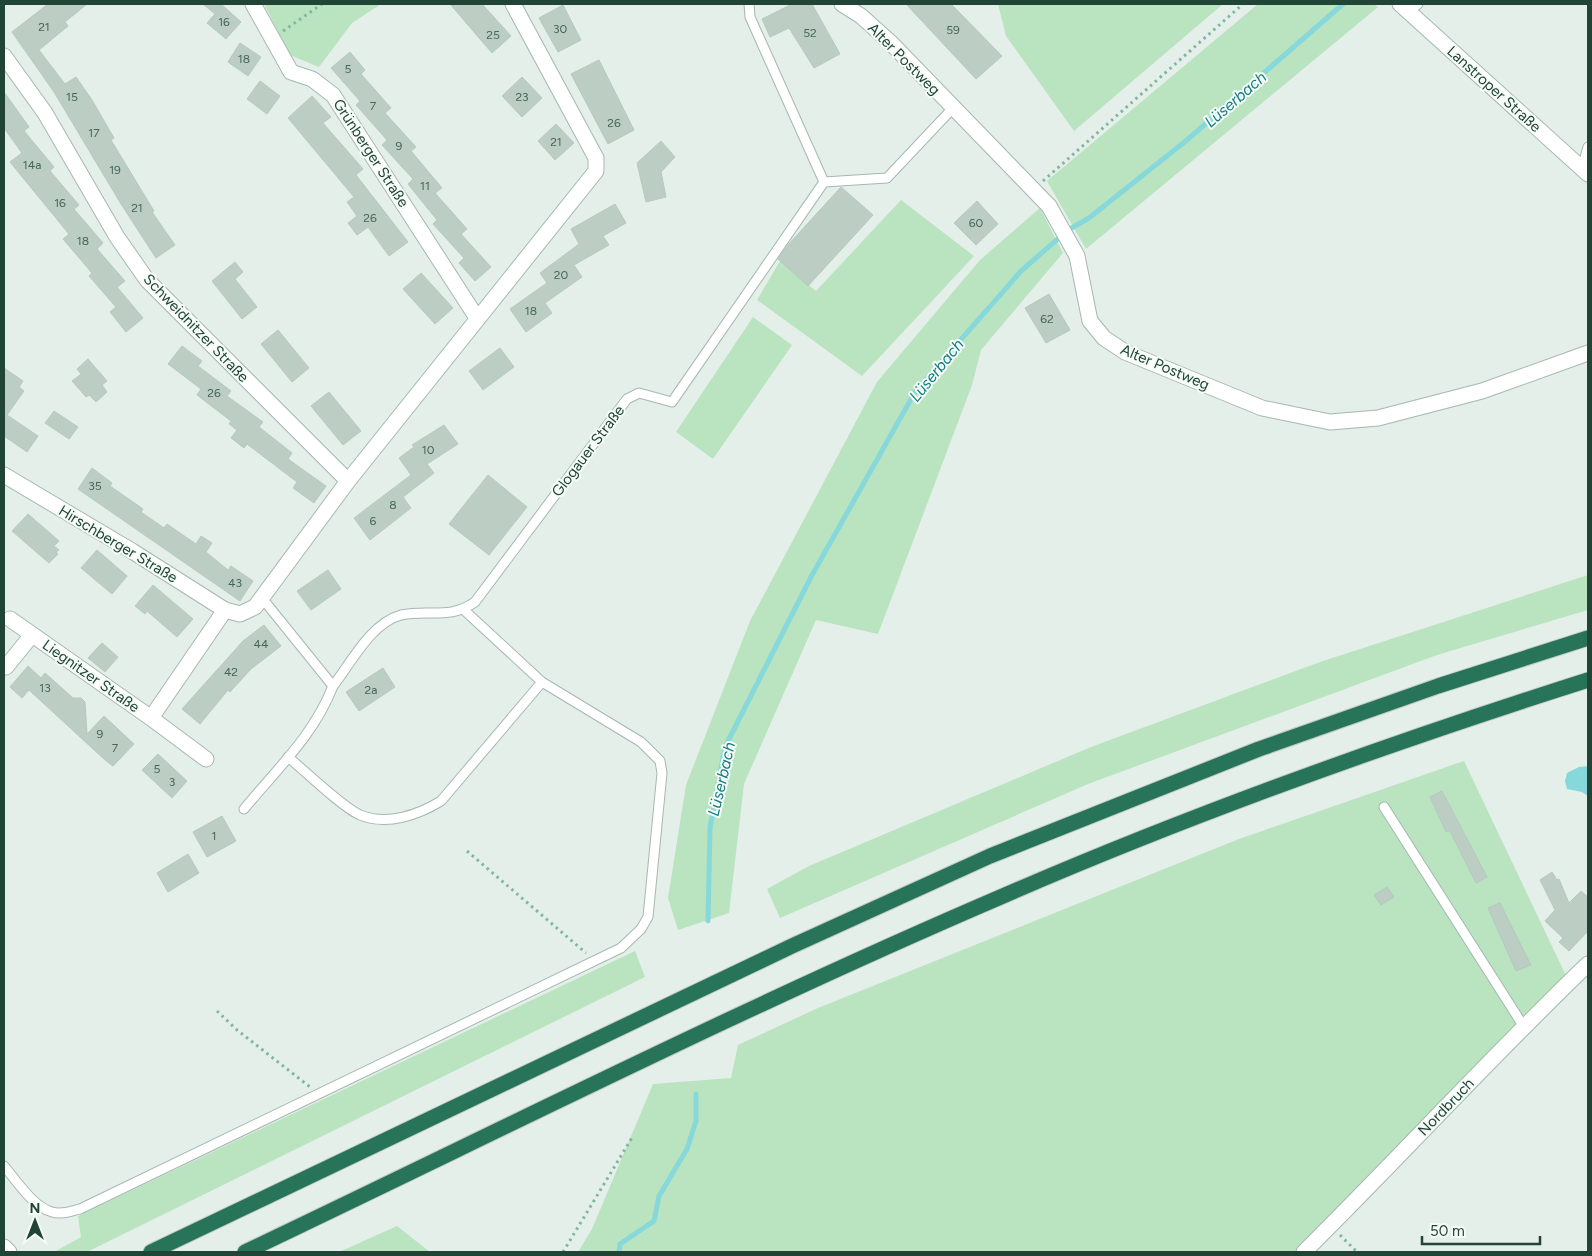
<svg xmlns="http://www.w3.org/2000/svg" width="1592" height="1256" viewBox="0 0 1592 1256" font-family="Figtree,sans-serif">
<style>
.green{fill:#bae3c0}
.water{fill:#86d8da}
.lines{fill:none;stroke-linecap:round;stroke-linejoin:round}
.stream{stroke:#86d8da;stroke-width:5}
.building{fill:#bccdc4;stroke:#b5cabf}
.lane-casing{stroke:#a5b8b0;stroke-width:11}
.street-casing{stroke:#a5b8b0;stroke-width:17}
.secondary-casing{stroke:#a1bcaf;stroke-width:17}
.highway-casing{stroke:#c1cbc7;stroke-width:17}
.path{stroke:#80b79f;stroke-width:3;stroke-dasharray:2.5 4;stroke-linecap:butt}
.lane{stroke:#fff;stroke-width:9}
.street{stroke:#fff;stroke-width:15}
.secondary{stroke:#fff;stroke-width:15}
.highway{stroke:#28745b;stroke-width:15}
.labels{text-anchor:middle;stroke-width:4;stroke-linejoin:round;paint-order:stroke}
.number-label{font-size:12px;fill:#47665a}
.street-label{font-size:15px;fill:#204436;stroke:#f5fbf7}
.water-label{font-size:16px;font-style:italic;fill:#127d82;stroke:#f5fbf7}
</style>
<rect width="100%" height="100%" fill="#e4efe9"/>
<!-- green -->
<path class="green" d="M264,4h117l-29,19 -33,44 -29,-12z
M998,4h225l-149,127 -68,-95z
M1258,4h116l4,3 -292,242 -39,-68z
M901,200l73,56 -112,120 -105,-76 23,-39 36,30z
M1040,208l23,45 -82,97 -9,35 -94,249 -62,-14 -72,164 -15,129 -51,17 -10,-32 18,-113 64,-164 127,-239 103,-122z
M753,317l39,28 -79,114 -37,-27z
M1588,575v35l-151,45 -349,129 -308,134 -13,-29 42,-23 282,-119 229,-85z
M1464,761l105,221 -267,270h-724l14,-23 61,-145 78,-6 7,-33 80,-37 421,-169z
M635,951l10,26 -558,275h-33l27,-15 -3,-21z
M397,1226l33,26h-91z"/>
<!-- water -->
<path class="water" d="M1588,766v30l-6,-4 -15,-3 -2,-8 2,-8 12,-6z"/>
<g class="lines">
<!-- stream -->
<path class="stream" d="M708,921l2,-93 15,-81 86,-170 104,-185 106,-121 47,-41 21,-12 98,-78 156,-136
M619,1252l1,-8 34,-23 5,-25 28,-47 9,-28v-27"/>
</g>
<!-- building -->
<path class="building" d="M48,4h39l-22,18 3,4 -29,24 26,34 11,-7 16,23 22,38 -3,2 43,71 -2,1 23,33 -19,13 -35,-54 -67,-112 -42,-60z
M203,4h18l20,18 -15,17 -19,-16 8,-9z
M450,4h32l29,32 -19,17z
M792,4h20l28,50 -26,14 -25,-40 -19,9 -8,-18z
M906,4h45l51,52 -26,23z
M563,5l18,35 -23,12 -19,-34z
M240,43l21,14 -13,19 -20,-14z
M350,52l15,18 -4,4 30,34 -6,5 31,34 -5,4 31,37 -7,5 32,36 -6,5 30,33 -16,14 -16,-18 5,-5 -31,-34 4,-4 -29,-36 5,-5 -31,-34 5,-5 -31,-35 4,-4 -29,-33z
M599,60l35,70 -26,14 -37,-70z
M522,77l20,21 -20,19 -20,-21z
M260,81l20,15 -13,18 -20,-15z
M4,92l25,35 -5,4 30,36 -4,4 29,34 -5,4 29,34 -6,6 28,32 -8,6 26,31 -17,14 -16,-20 6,-5 -27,-31 3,-3 -29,-34 6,-5 -59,-72 12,-9 -18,-25z
M312,96l19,21 -8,6 40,46 -7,6 52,67 -19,14 -21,-29 -11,8 -9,-12 9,-7 -10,-14 7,-5 -66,-79z
M556,124l18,19 -19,17 -17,-19z
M661,141l14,16 -14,15 5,25 -20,5 -9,-39z
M841,187l32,28 -65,71 -30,-27 10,-14z
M977,201l21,23 -22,21 -22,-22z
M615,204l11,19 -23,13 6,9 -35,20 8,12 -37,26 7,10 -26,19 -16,-23 37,-26 -7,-10 39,-29 -8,-15z
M235,262l8,10 -8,7 22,28 -15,12 -30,-38z
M421,273l32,35 -18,16 -32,-35z
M1049,294l21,36 -24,13 -21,-35z
M278,330l31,38 -17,14 -31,-38z
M182,346l20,15 -4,5 33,25 -4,5 36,26 -4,5 33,26 -4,6 38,27 -12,17 -21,-15 4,-6 -50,-38 -3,4 -13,-10 6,-8 -8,-6 2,-3 -34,-26 4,-6 -33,-25z
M500,348l14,19 -31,23 -14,-19z
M88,359l19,22 -5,4 5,7 -11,10 -7,-7 -3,2 -14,-16 9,-7 -4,-5z
M4,368l19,13 -4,6 5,4 -17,24 31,21 -11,16 -23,-16z
M329,392l32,39 -18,14 -32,-39z
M54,411l24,16 -9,12 -24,-16z
M444,425l14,19 -31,20 7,9 -31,24 8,11 -41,32 -16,-22 57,-43 -12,-17 15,-11 -2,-2z
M92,468l20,15 -2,3 33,23 -2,3 23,16 3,-4 29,20 5,-8 11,7 -6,9 22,18 3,-4 22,15 -13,20 -162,-112z
M488,475l39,32 -38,48 -40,-31z
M28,514l31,27 -5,5 5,4 -3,2 2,2 -9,9 -37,-32z
M97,550l30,26 -15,18 -31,-26z
M328,570l13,19 -30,21 -14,-19z
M153,585l40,34 -16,18 -30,-26 -2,3 -10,-8z
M264,625l17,21 -30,23 -21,23 -2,-2 -28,34 -18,-15 61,-68z
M102,643l16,14 -13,15 -17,-14z
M28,666l13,12 4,-5 28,25h8l4,4 2,32 17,-18 30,28 -21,22 -8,-6 -76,-70 -7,8 -12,-11z
M383,668l12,19 -36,24 -13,-19z
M158,754l29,27 -15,17 -30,-28z
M1442,791l45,86 -11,6 -26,-52 -4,1 -16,-35z
M222,816l14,25 -29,16 -14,-25z
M188,854l11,19 -31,19 -11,-19z
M1552,872l5,8 2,-1 10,24 12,-12 7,6v34l-19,20 -10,-9 4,-4 -18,-17 10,-11 -15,-30z
M1387,887l7,10 -13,8 -7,-10z
M1500,903l31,62 -15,6 -28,-63z"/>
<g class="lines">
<!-- lane casing -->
<g class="lane-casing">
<path id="lane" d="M749,4l1,13 74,165
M1409,12l9,-8
M1582,168l6,-21
M262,598l71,88c18,-23 38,-63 68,-71 28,-6 48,5 74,-13l152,-203 12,-6 33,9 152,-220 63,-4 66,-70
M288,757c17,14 54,50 72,58 27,11 58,0 81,-14l101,-119
M1384,807l140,220
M244,809c33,-40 70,-74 89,-123
M4,1166c13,15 29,41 48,46 10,3 19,-1 28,-3l541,-261 20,-19 7,-12 14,-144 -2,-12 -19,-19 -99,-60 -78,-72"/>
</g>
<!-- street casing -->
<g class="street-casing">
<path id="street" d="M253,4l38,68 21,7 21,16 144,223
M842,4l19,12 29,26 159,164 28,50 13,65 14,17 21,14 137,56 68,14 48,-4 104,-27 106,-38
M1400,4l188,170
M4,56l41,57 72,124 30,43 201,201
M4,475l128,76 93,59 15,4 15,-7 93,-126 248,-310v-13l-83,-154
M10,619l141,99 55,41
M6,667l26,-32
M151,718l74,-108
M1304,1252c96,-95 187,-195 284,-288"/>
</g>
<!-- secondary casing -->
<g class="secondary-casing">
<path id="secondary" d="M4,1247l5,5"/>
</g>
<!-- highway casing -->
<g class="highway-casing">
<path id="highway" d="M151,1252l641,-306 198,-90 269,-107 179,-63 150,-48
M245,1252c252,-120 501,-246 758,-356 191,-83 387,-153 585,-216"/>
</g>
<!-- path -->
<path class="path" d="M283,31l39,-27
M1043,181l200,-177
M467,851l119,102
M217,1011l20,19 73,57
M1340,1235l17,17
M563,1252l70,-116"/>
<!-- lane -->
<use href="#lane" class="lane"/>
<!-- street -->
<use href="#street" class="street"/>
<!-- secondary -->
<use href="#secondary" class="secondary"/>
<!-- highway -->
<use href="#highway" class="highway"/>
</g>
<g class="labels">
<!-- number labels -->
<g class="number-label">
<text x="224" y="26">16</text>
<text x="44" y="31">21</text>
<text x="560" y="33">30</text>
<text x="953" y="34">59</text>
<text x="810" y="37">52</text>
<text x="493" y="39">25</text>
<text x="244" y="63">18</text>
<text x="348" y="73">5</text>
<text x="72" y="101">15</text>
<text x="522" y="101">23</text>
<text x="373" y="110">7</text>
<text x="614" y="127">26</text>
<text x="94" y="137">17</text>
<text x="556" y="146">21</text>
<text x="399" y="150">9</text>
<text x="32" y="169">14a</text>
<text x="115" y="174">19</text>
<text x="425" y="190">11</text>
<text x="60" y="207">16</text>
<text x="137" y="212">21</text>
<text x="370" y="222">26</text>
<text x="976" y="227">60</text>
<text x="83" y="245">18</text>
<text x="561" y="279">20</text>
<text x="531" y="315">18</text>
<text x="1047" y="323">62</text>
<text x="214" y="397">26</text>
<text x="428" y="454">10</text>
<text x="95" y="490">35</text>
<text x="393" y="509">8</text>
<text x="373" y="525">6</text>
<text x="235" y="587">43</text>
<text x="261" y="648">44</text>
<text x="231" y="676">42</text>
<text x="45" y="692">13</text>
<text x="371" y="694">2a</text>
<text x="100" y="738">9</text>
<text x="115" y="752">7</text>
<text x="157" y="773">5</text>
<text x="172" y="786">3</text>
<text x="214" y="840">1</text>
</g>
<!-- street labels -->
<g class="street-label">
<text transform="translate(904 59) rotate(45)" y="5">Alter Postweg</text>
<text transform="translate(1494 89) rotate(42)" y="5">Lanstroper Straße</text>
<text transform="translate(371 153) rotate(57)" y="5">Grünberger Straße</text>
<text transform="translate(196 328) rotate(46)" y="5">Schweidnitzer Straße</text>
<text transform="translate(1165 367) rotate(23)" y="5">Alter Postweg</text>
<text transform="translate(588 451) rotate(-53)" y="5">Glogauer Straße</text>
<text transform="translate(118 544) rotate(31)" y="5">Hirschberger Straße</text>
<text transform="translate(91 676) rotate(35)" y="5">Liegnitzer Straße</text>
<text transform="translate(1446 1107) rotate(-46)" y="5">Nordbruch</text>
</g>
<!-- water labels -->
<g class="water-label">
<text transform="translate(1235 99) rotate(-41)" y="6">Lüserbach</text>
<text transform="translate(936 370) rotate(-51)" y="6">Lüserbach</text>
<text transform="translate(721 779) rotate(-77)" y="6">Lüserbach</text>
</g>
</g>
<!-- border -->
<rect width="1592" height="1256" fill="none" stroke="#204436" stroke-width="10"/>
<!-- north arrow -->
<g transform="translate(35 1221)" stroke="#f5fbf7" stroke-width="4" paint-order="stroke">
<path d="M0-4L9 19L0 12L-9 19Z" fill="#204436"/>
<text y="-8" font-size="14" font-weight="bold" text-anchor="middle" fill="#204436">N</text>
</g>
<!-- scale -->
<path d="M1422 1236v8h118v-8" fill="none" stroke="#204436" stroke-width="2.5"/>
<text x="1430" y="1236" font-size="15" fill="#204436" stroke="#f5fbf7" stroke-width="4" paint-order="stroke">50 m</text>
</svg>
